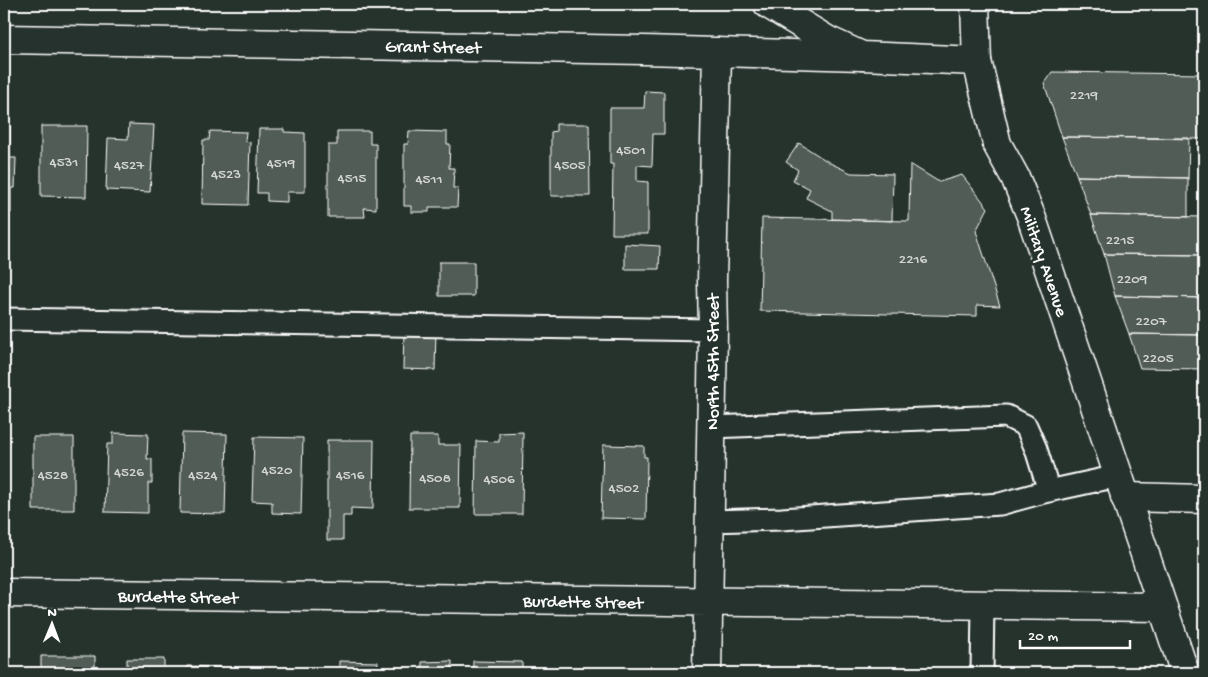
<svg xmlns="http://www.w3.org/2000/svg" width="1208" height="677" viewBox="0 0 1208 677" font-family="'Gochi Hand',sans-serif">
<style>
.building{fill:#515c57;stroke:#fff}
.lines{fill:none;stroke-linecap:round;stroke-linejoin:round}
.service-casing{stroke:#fff;stroke-width:25}
.minor-casing{stroke:#fff;stroke-width:31}
.tertiary-casing{stroke:#fff;stroke-width:31}
.secondary-casing{stroke:#fff;stroke-width:31}
.service{stroke:#26332d;stroke-width:21}
.minor{stroke:#26332d;stroke-width:28}
.tertiary{stroke:#26332d;stroke-width:28}
.secondary{stroke:#26332d;stroke-width:28}
.labels{text-anchor:middle;stroke-width:5;stroke-linejoin:round;paint-order:stroke}
.number-label{font-size:15px;fill:#d4d6d5}
.street-label{font-size:18px;fill:#fff;stroke:#26332d}
</style>
<rect width="100%" height="100%" fill="#26332d"/>
<filter id="ink" filterUnits="userSpaceOnUse"><feTurbulence type="fractalNoise" baseFrequency=".02" numOctaves="2"/><feDisplacementMap in="SourceGraphic" scale="10" xChannelSelector="R" yChannelSelector="G"/><feConvolveMatrix kernelMatrix="1 2 1 2 8 2 1 2 1" color-interpolation-filters="sRGB"/></filter>
<g filter="url(#ink)">
<!-- building -->
<path class="building" d="M1052,72l152,2 -1,65 -141,-2 -18,-54z
M645,91l19,1v42h-11l-1,32 -15,-1v16l11,1v52h-36l1,-70h-3v-56h34z
M129,124l25,1 -4,67 -44,-2 2,-52 20,1z
M556,124h33l1,72h-39v-64l5,-1z
M4,126h6v32h6l-1,30h-4v25h-7z
M41,126h46l-1,71 -45,-1z
M259,129h25v3l21,1v59h-18v10l-20,-1v-8h-10z
M210,131l36,1 -1,9 5,1 -2,63 -46,-1 1,-64h6z
M337,131h33v13h6v65l-12,-1 1,9h-37v-72h9z
M409,131l38,1v12h3l-1,24h5l-1,20h5l-1,19h-28v5h-18v-6h-7v-62h4z
M1062,137l127,1 -1,40 -111,-2z
M799,143l31,20 21,10 42,1 -1,47 -60,-2v-8l-26,-13 4,-9 -17,-9 5,-10 -12,-8z
M910,164l29,18 23,-7 26,33 -12,23 24,75 -23,-1v11l-217,-5 2,-93 147,3z
M1077,176l111,2v39l-97,-2z
M1091,215l113,2v38l-100,-1z
M625,244l35,2 -1,23h-34z
M1104,254l100,1v43l-89,-2z
M439,262h35v34h-35z
M1115,296l89,2v37l-75,-1z
M404,330l32,1 -1,39 -32,-1z
M1129,334l75,1v34l-64,-1z
M523,432l-1,82h-47l1,-73 23,1v-9z
M113,433l35,1 -1,25h5v24h-4v30l-43,-1 2,-68h6z
M182,433l45,1 -2,80 -45,-1z
M410,436h28v9h23l-1,63h-51z
M33,437h41v73h-41z
M254,437l49,1 -2,76 -29,-1v-11l-20,-1z
M327,440h47l-1,69 -22,-1v8h-8v24h-16z
M4,442h2l-2,55z
M603,445l41,1v11h3l-1,62 -45,-1z
M41,656h54v17h-54z
M127,659h37v13l3,1h-40z
M339,661l39,1 -1,11h-38z
M452,661v12h-30v-11z
M473,661l49,1v11h-49z
M187,666l35,1v6h-35z
M556,669h36v4h-36z
M778,671h39v2h-39z
M250,672h44v1h-44z"/>
<g class="lines">
<!-- service casing -->
<g class="service-casing">
<path id="service" d="M4,319l709,11
M711,427l295,-11 20,10 10,23 13,42
M710,521l72,-2 218,-15 44,-12 74,-16
M982,673l1,-68"/>
</g>
<!-- minor casing -->
<g class="minor-casing">
<path id="minor" d="M4,39l640,11 218,6
M1125,497l79,2
M4,593l1158,14
M707,673l6,-343 -1,-49 5,-229"/>
</g>
<!-- tertiary casing -->
<g class="tertiary-casing">
<path id="tertiary" d="M977,61l20,83 18,33 16,39 154,457"/>
</g>
<!-- secondary casing -->
<g class="secondary-casing">
<path id="secondary" d="M768,4l59,36 35,16 115,5 -2,-57"/>
</g>
<!-- service -->
<use href="#service" class="service"/>
<!-- minor -->
<use href="#minor" class="minor"/>
<!-- tertiary -->
<use href="#tertiary" class="tertiary"/>
<!-- secondary -->
<use href="#secondary" class="secondary"/>
</g>
</g>
<g class="labels">
<!-- number labels -->
<g class="number-label">
<text x="1084" y="99">2219</text>
<text x="631" y="154">4501</text>
<text x="64" y="166">4531</text>
<text x="281" y="167">4519</text>
<text x="129" y="169">4527</text>
<text x="570" y="169">4505</text>
<text x="226" y="178">4523</text>
<text x="352" y="182">4515</text>
<text x="429" y="183">4511</text>
<text x="1120" y="244">2215</text>
<text x="913" y="263">2216</text>
<text x="1132" y="283">2209</text>
<text x="1151" y="325">2207</text>
<text x="1158" y="362">2205</text>
<text x="277" y="474">4520</text>
<text x="129" y="476">4526</text>
<text x="53" y="479">4528</text>
<text x="203" y="479">4524</text>
<text x="350" y="479">4516</text>
<text x="435" y="482">4508</text>
<text x="499" y="483">4506</text>
<text x="624" y="492">4502</text>
</g>
<!-- street labels -->
<g class="street-label">
<text transform="translate(433 46) rotate(1)" y="6">Grant Street</text>
<text transform="translate(1045 261) rotate(71)" y="6">Military Avenue</text>
<text transform="translate(712 362) rotate(-90)" y="6">North 45th Street</text>
<text transform="translate(178 596) rotate(1)" y="6">Burdette Street</text>
<text transform="translate(583 601) rotate(1)" y="6">Burdette Street</text>
</g>
</g>
<!-- margin -->
<rect width="1208" height="677" fill="none" stroke="#26332d" stroke-width="20"/>
<rect x="10" y="10" width="1188" height="657" fill="none" stroke="#fff" stroke-width="2" filter="url(#ink)"/>
<!-- north arrow -->
<g transform="translate(52 624) rotate(1)" stroke="#26332d" stroke-width="4" paint-order="stroke">
<path d="M0-4L9 19L0 12L-9 19Z" fill="#ffffff"/>
<text y="-8" font-size="14" font-weight="bold" text-anchor="middle" fill="#ffffff">N</text>
</g>
<!-- scale -->
<path d="M1020 640v8h110v-8" fill="none" stroke="#ffffff" stroke-width="2.5"/>
<text x="1028" y="640" font-size="15" fill="#ffffff" stroke="#26332d" stroke-width="4" paint-order="stroke">20 m</text>
</svg>
